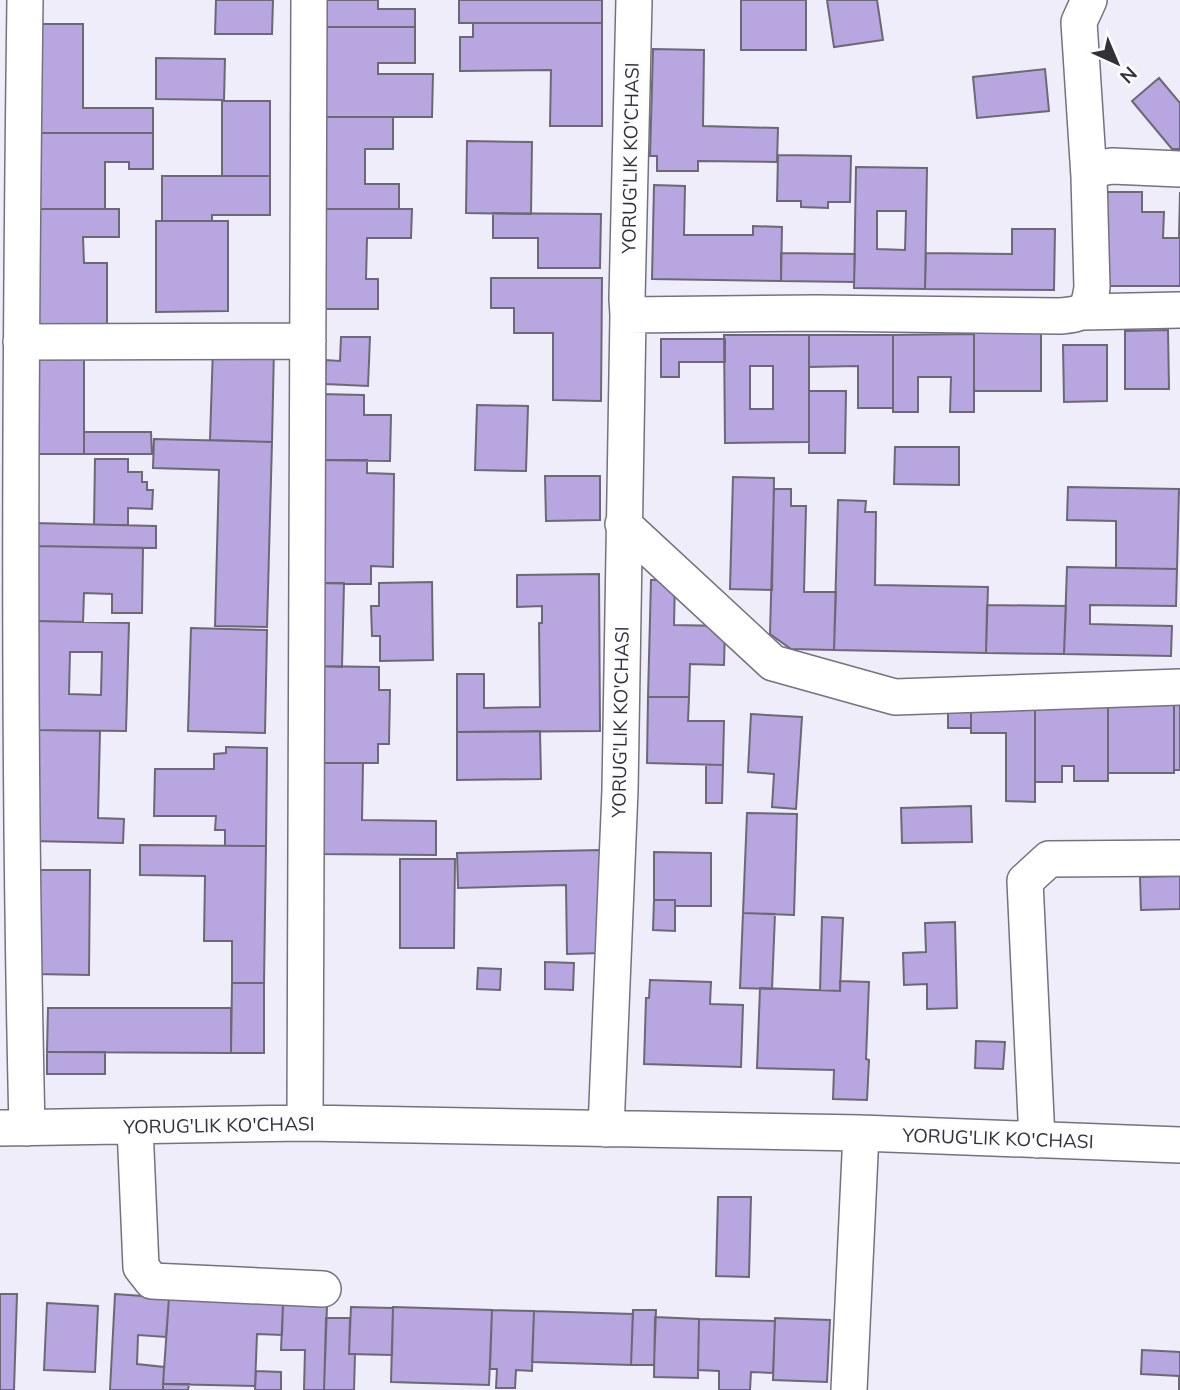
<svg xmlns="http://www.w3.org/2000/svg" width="1180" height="1390" viewBox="0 0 1180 1390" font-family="Mulish,sans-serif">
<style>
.building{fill:#b7a6e0;stroke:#6c6975;stroke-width:2;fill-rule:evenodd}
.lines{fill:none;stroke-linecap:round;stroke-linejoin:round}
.minor-casing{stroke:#75727e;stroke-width:38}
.minor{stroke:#fff;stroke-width:35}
.labels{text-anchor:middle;stroke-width:7;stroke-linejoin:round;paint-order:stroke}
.street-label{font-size:19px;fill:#323136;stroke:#fdfcff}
</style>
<rect width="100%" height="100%" fill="#f0edfb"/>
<!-- building -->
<path class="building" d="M216,0h57l-1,34h-57z
M319,0h59v9h37v18h-96z
M459,0h143v23h-143z
M741,0h65v50h-65z
M827,0h50l6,40 -49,7z
M473,23h129v103h-52l1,-56 -91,1v-34h13z
M35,24h48v84h70v25h-118z
M319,27h96v36h-37v11h55l-1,43h-113z
M653,49l51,1 -1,76 75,2 -1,34 -79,-1v10h-41v-15h-7z
M156,58l69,1 -1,41 -68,-1z
M1045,69l4,42 -72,7 -4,-41z
M1159,78l21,25v46h-8l-40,-48z
M222,101h48v75h-48z
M319,117h74v32h-28v35h34v25h-80z
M35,133h118v36h-24v-7h-24v47h-70z
M467,141l65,1 -1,72 -65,-1z
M778,155l73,1 -1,46h-22v6l-27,-1v-6h-24z
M856,167l71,1 -2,121 -71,-1zM877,211h29l-1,39 -28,-1z
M162,176h108v39h-58v6h-50z
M654,185l31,1 -1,49h69v-9l29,1 -1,54 -129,-2z
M1106,192h36v20h22l-1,26h16l1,-46v94h-76z
M35,209h84v28h-36l1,26h23v62h-73z
M319,209h93l-1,29h-44l-1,41h12v30h-59z
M493,213l108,1 -1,54h-62v-30h-45z
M156,221h72v90l-72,1z
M1012,229h43l-1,61 -129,-1 1,-36 86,1z
M781,253l74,1 -1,28 -73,-1z
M491,278h111l-1,123 -48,-1v-67h-39v-25h-23z
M1168,330l1,59h-44v-58z
M974,332h67v59h-67z
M974,334v78h-24l1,-35h-33v35h-25v-77z
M724,335h85v107l-84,1zM750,366h23v43h-23z
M809,335h84v73h-35v-42l-49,1z
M341,337h29l-2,49 -43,-2 1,-24 14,1z
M661,339h64v23h-46v15h-18z
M35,345h49v109h-49z
M1063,345h44v56l-43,1z
M213,347l61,1 -2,94 -62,-2z
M809,391h37l-1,62h-36z
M319,394l45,1v20h27l-1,46 -72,-1z
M477,405l51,1 -2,65 -51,-1z
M84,432h67l1,22h-68z
M154,439l118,3 -5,185 -52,-1 4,-156 -66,-2z
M895,447h64v38l-65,-1z
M95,459h33v13h14v10h5v8h6l-1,19 -24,-1v17h-34z
M318,460h49v13l27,1 -1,93 -22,-1v18l-55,-1z
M545,476h55v44l-54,1z
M733,477l41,1 -2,112 -42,-1z
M1068,487l111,2 -2,80 -61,-1v-47l-49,-1z
M774,489h17v17h15l-2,86h32l-2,58 -43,-1 -21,-15z
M838,500l28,1 -1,11h11l-1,73 113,2 -2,66 -152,-3z
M34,523l122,3v22l-122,-2z
M34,546l109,2 -1,65h-30v-19l-28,-1 -1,29 -51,-1z
M1067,567l110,2 -1,37 -86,-1v19l82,2 -1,30 -107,-2z
M599,574l1,157 -143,1v-58h27v34l56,-1 -1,-84h3v-17l-25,1v-32z
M651,580h24l-1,45 51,1 -1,39 -34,-1 -1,33h-41z
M432,582l1,78 -53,1v-25h-8l-1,-30h8v-23z
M316,583h28l-2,84 -27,-1z
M987,605l79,1 -2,48 -78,-1z
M36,621l93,2 -3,108 -93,-1zM70,652h32l-1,43 -32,-1z
M191,628l76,2 -2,103 -77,-2z
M315,666l64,1v23h11l-1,54h-11v19h-64z
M648,697h41l-1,24h36l-1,44 -76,-2z
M971,700h64v102l-29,-1v-68h-35z
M1035,700h73v81h-34v-15h-12v16h-27z
M1108,700h66v73h-66z
M1174,700h6v70h-6z
M948,706h23v22h-23z
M751,714l51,3 -6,92 -24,-2 2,-33 -26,-2z
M33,730l67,1 -2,87 26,1 -1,24 -93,-2z
M540,731l1,48 -84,1v-48z
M226,747l41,1 -1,98h-41v-16h-10l1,-14h-62l1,-47h59v-15l12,-1z
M314,763h49l-1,57 74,1v34l-124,-1z
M706,765h17l-1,38h-16z
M971,806l1,36 -70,1 -1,-35z
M747,813l50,1 -3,101 -51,-2z
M140,845l126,1 -2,137h-32v-42h-28l1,-65 -65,-1z
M601,850l1,103 -35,1 -1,-69 -108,3 -1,-35z
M654,852l57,1v53h-36v-6h-21z
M400,859h55l-1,89h-54z
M36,870h54l-1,105 -54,-1z
M1180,876v33l-39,1 -1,-33z
M654,900h21v31l-22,-1z
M743,913l32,1 -3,75 -32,-1z
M822,917l21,1 -3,73h-20z
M955,922l2,86 -30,1v-25l-23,1 -1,-32 23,-1 -1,-29z
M545,962l29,1 -1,27 -28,-1z
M478,968l23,1 -1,21 -23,-1z
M650,980l61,2 -1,22 33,1 -2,62 -97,-3 2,-66h3z
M840,981l29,1 -3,77 3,1 -2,40 -34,-1 1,-29 -77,-2 3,-80 80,3z
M232,983h32v70h-33z
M48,1008h183v45l-184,-1z
M976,1041l29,1 -2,27 -28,-1z
M47,1052h58v22h-58z
M718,1197h33l-2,80 -33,-1z
M0,1294h17l-3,96h-14z
M115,1294l54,4 -3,39 -28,-2 -1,29 27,3 -1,23h-53z
M169,1298l114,6 -1,31 -25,-1 -2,52 -92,-2z
M47,1303l51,3 -3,66 -51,-2z
M283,1304l44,2 -3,84h-20l1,-40h-24z
M351,1307l42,1 -1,47 -43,-1z
M393,1307l99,3 -3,75 -98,-3z
M492,1310l42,1 -2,60 -16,-1 -1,18h-19l1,-19h-7z
M633,1310h23l-2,55h-23z
M534,1311l99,3 -2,51 -99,-3z
M655,1317l44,2 -1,59 -44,-1z
M326,1318h24l-1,36h6l-1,36h-30z
M775,1318l55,2 -3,62 -54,-2z
M699,1319l76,2 -2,52 -22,-1 -1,18h-31v-19l-21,-1z
M1142,1350l38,2v38h-1v-14l-38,-2z
M256,1371l25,1v18h-26z
M163,1384h26l-1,6h-25z"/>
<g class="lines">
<!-- minor casing -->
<g class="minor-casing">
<path id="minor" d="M25,0c-5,376 -7,752 2,1128
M1089,0l-10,22 10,155
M1083,312l97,-2
M628,315l188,-2 244,3c24,-2 29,-5 32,-29l-3,-110 11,-9 12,-2 68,3
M21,342l287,-1
M623,524l150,139 122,34 285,-10
M305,1123l4,-1123
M135,1127l6,140 11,14 171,8
M0,1128l305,-5 556,10 319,12
M606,1129l14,-339 8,-475 -1,-16 7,-299
M1037,1140l-12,-259 24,-22 131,-1
M849,1390l12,-257"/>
</g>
<!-- minor -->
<use href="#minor" class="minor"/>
</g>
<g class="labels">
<!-- street labels -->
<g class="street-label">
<text transform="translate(630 158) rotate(-89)" y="7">YORUG'LIK KO'CHASI</text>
<text transform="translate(620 722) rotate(-89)" y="7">YORUG'LIK KO'CHASI</text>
<text transform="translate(219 1125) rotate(-1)" y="7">YORUG'LIK KO'CHASI</text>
<text transform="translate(998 1138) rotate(2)" y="7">YORUG'LIK KO'CHASI</text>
</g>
</g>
<!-- north arrow -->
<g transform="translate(1117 63) rotate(136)" stroke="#fdfcff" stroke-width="5" paint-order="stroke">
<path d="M0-5L12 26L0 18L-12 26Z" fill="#323136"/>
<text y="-10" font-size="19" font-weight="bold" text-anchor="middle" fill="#323136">N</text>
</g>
</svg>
